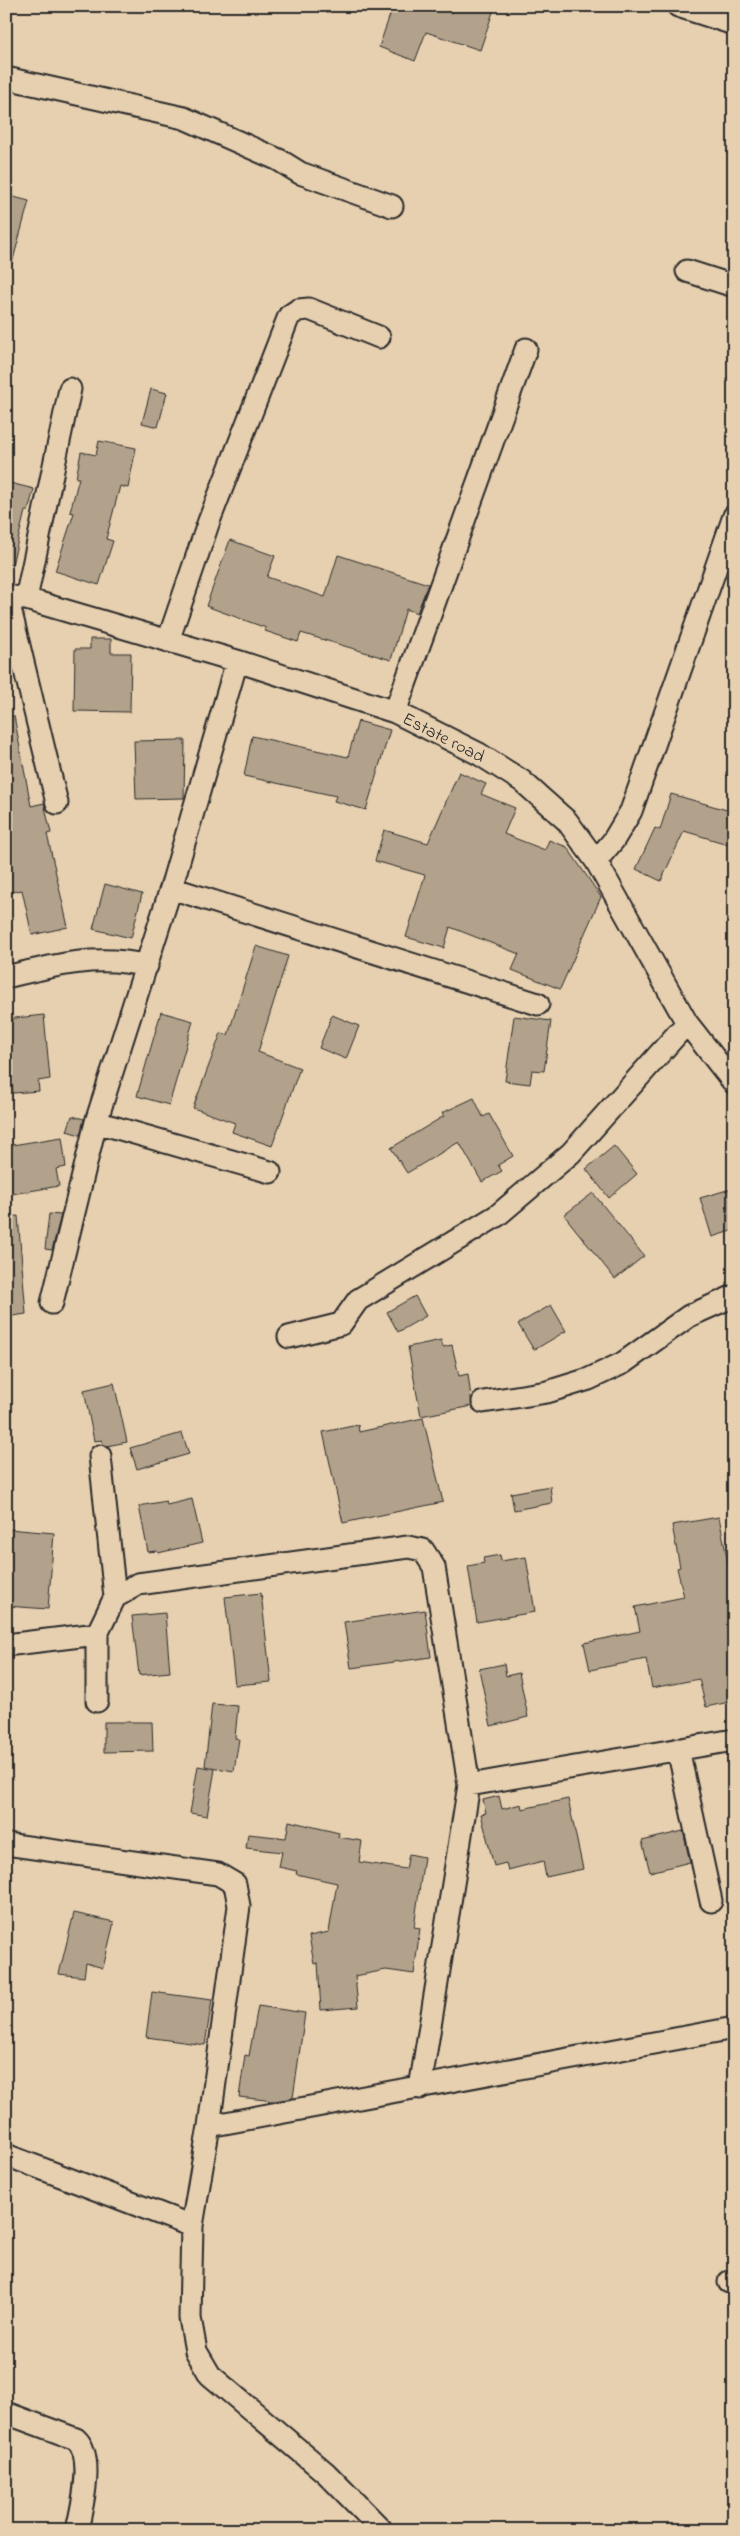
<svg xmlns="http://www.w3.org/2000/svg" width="740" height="2536" viewBox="0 0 740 2536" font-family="'Indie Flower',sans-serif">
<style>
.building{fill:#b2a28b;stroke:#2b2b2b}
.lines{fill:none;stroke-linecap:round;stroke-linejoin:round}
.street-casing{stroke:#2b2b2b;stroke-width:25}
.street{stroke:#e7d0b0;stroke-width:21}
.labels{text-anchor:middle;stroke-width:5;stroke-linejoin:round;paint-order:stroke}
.street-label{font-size:18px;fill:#2b2b2b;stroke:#e7d0b0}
</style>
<rect width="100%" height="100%" fill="#e7d0b0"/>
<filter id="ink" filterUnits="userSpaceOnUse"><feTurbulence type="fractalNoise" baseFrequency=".02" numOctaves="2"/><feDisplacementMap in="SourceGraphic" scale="10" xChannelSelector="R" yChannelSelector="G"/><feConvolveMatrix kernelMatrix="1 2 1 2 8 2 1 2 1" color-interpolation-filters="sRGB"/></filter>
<g filter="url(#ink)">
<!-- building -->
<path class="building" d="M393,6h40l19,7 2,-7h41l-15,44 -54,-18 -11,29 -36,-14z
M6,195l23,6 -18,66 -5,-1z
M151,389l16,4 -9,34 -16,-4z
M99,441l37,7 -8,40 -8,-2 -14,53 7,2 -14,44 -44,-14 19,-58 -4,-1 9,-34h-3l5,-26 15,3z
M6,482l28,7 -6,22h-3l-13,54 -6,-1z
M230,540l45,16 -8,21 58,20 13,-42 90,29 -11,29 -11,-4 -15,51 -90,-27 -3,9 -33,-11 1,-3 -60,-22z
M90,639h21v14h20l-1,59 -56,-1 1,-62h15z
M14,716l17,90 13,-3 7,30 -4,1 21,93 -36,8 -10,-45 -16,3v-176z
M358,721l32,9 -24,80 -32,-9 2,-5 -92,-20 8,-40 96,21z
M185,740l-1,58 -48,1 -2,-58z
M459,772l27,12 -5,10 34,14 -11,26 41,16 4,-10 18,7 34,50 -41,92 -48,-19 7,-16 -69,-27 -6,21 -38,-11 19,-62 -50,-14 9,-31 44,13z
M671,794l63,18v34l-50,-15 -23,50 -25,-12 19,-41 5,2z
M105,884l37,10 -11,44 -38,-9z
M256,946l32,10 -30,96 42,16 -28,78 -40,-14 3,-9 -42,-15 28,-75 7,2z
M161,1012l32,9 -24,84 -32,-9z
M44,1015l6,64 -12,2 1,10 -26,2 -1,-10 -6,1v-65z
M332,1015l27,11 -13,33 -27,-11z
M514,1016l37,5 -7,50 -12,-1 -2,14 -25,-3z
M474,1098l9,19 6,-3 24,42 -15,9 4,6 -20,11 -23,-40 -52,31 -16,-25 53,-32 -2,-3z
M72,1116l12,3 -4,16 -13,-4z
M62,1137l4,30 -10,2 3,17 -53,9v-49z
M614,1146l23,28 -28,24 -23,-29z
M734,1188v42l-22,7 -12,-39z
M593,1193l51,63 -29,23 -51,-64z
M49,1214l12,1 -9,35 -7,-1z
M18,1216l8,98 -20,3v-100z
M415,1296l11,20 -28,16 -11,-20z
M551,1305l15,26 -32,19 -16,-26z
M441,1340l2,7 9,-2 7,31 9,-2 4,32 -51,10 -13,-69z
M114,1383l13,59 -20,4 -4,-2 -1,-4 -8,1 -10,-51z
M423,1418l20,84 -100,21 -20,-91 35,-7 1,7z
M182,1433l7,21 -52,15 -7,-21z
M550,1486l2,17 -38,7 -3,-17z
M192,1499l10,44 -44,10 -1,-2 -9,1 -9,-46 27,-5 1,4z
M719,1517l13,66 -2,1 4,15v102l-28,6 -7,-28 -47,9 -6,-29 -56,11 -6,-27 56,-12 -5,-24 49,-10 -7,-29 3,-1 -8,-42z
M8,1529l46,4 -6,76 -42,-3z
M500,1555l1,6 25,-4 9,55 -58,10 -9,-56 16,-3 -1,-5z
M261,1593l10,89 -36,3 -10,-88z
M425,1610l6,47 -80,11 -7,-46z
M165,1613l5,59 -31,3 -7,-59z
M504,1664l2,12 13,-3 9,44 -37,9 -12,-57z
M212,1704l26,2 -3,32 4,1 -5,32 -29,-5z
M104,1722h48l1,29 -49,1z
M198,1766l17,3 -8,47 -17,-3z
M499,1796l3,13 19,-5 1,5 46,-10 15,70 -37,8 -3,-16 -35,9 -2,-7 -12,3 -13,-52 5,-1 -3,-13z
M289,1821l50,12 -1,4 24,4 -3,21 47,7 3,-15 15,3 -10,70 6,1 -6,46 -28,-4 -31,6 3,31 -37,3 -3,-47 -4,1 -5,-28 20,-4 8,-49 -41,-9 1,-3 -18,-4 3,-15 -36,-4 2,-14 38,4z
M683,1831l7,31 -40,10 -8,-31z
M74,1913l40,9 -11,46 -17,-5 -2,14 -25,-3z
M152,1992l60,8 -7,45 -59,-8z
M258,2006l47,7 -12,85 -19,3 -35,-4 6,-42 4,1z"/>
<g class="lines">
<!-- street casing -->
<g class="street-casing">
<path id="street" d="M678,6l56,18
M6,78l178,40 95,42 21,13 92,33
M687,271l47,15
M6,596l20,3 211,62 158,51 84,42 43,27 45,40 29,40 91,162 47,60
M7,596l50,207
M26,599l44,-210
M168,641l41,-120 80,-205 9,-6 11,-1 70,28
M395,712l131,-363
M596,861l17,-20 18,-30 103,-295
M171,888l367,116
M6,977c49,-12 91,-23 141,-11
M96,1122l174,50
M52,1303l44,-181 75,-234 66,-227
M289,1337l52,-13 17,-24 140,-85 73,-62 116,-130
M483,1402l64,-10 42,-13 34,-16 66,-47 45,-20
M100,1456l15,141
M6,1645l91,-11
M97,1701v-67l18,-37 23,-13 270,-37 15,3 11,17 35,218 -49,303
M678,1749l33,152
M469,1785l265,-45
M6,1844l212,30 17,10 4,22 -30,220 -17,100 -2,92 6,33 14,24 116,98 56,57
M209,2126l525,-98
M6,2155l186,71
M729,2282l5,-1
M6,2413l70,26c19,17 6,68 1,91"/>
</g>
<!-- street -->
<use href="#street" class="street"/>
</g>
</g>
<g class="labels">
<!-- street labels -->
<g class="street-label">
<text transform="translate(444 737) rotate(27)" y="6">Estate road</text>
</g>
</g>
<!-- margin -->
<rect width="740" height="2536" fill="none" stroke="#e7d0b0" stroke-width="25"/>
<rect x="12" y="12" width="715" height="2511" fill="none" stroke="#2b2b2b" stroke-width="2" filter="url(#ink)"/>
</svg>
